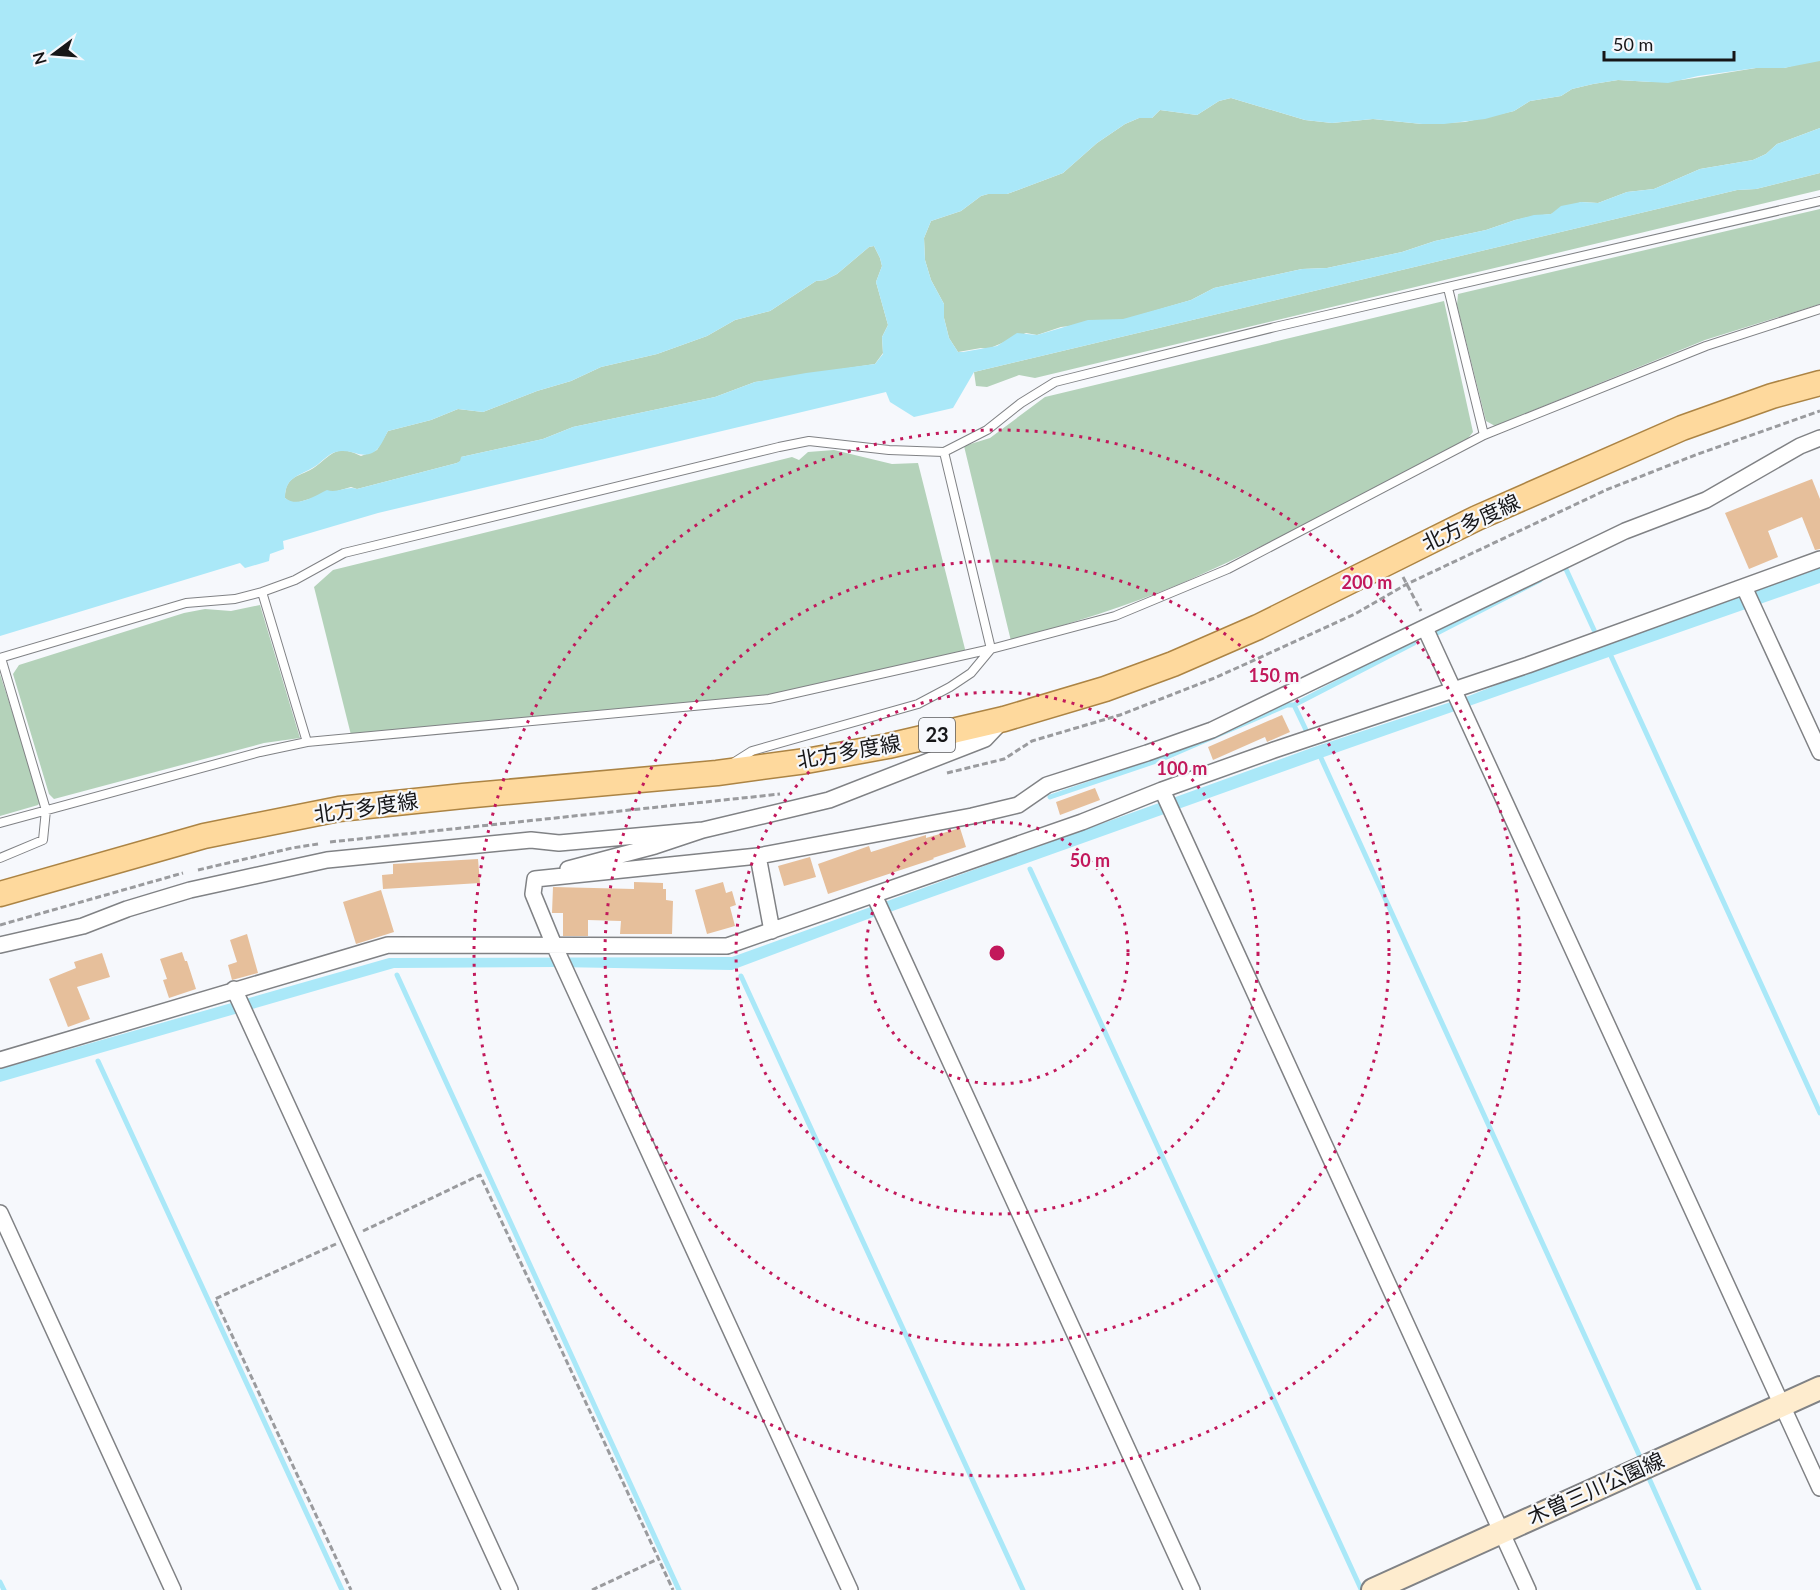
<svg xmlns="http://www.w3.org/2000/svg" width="1820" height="1590" viewBox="0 0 1820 1590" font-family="Lato,'Noto Sans JP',sans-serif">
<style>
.green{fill:#b4d2ba}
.water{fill:#aae8f8;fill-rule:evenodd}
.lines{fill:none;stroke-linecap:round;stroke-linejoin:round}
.stream{stroke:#aae8f8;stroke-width:5}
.building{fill:#e6bf9b}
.service-casing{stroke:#808285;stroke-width:10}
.minor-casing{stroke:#808285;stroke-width:18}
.secondary-casing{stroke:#808285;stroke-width:26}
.primary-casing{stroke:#ac8444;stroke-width:27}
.path{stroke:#9a9b9e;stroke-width:3;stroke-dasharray:6 3;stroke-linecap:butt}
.service{stroke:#fff;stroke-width:8}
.minor{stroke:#fff;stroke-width:15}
.secondary{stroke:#feecce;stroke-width:22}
.primary{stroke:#fed99d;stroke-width:24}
.ring{fill:none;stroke:#c2185b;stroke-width:3;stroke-dasharray:3 6}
.labels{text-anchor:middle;stroke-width:4.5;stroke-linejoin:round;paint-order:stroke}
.shield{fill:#f6f8fc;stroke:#595a5c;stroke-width:1.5}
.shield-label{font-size:20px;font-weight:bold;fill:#161618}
.street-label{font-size:21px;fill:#161618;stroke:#f6f8fc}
.centre{fill:#c2185b;stroke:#f6f8fc;stroke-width:3}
.ring-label{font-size:18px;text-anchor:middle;font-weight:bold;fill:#c2185b;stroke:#f6f8fc;stroke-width:4.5;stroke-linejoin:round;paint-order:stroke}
</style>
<rect width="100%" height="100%" fill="#f6f8fc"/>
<!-- green -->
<path class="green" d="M1811,61h9v67l-43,16 -11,10 -13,6 -53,9 -46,20 -27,3 -29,11 -17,-1 -30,12 -17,2 -19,4 -29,10 -51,11 -33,11 -75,16 -25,1 -88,19 -23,12 -68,20 -62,7 -24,8 -11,-2 -38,16 -7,-1 -23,4 -9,-14 -5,-20v-14l-13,-24 -6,-20 -1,-22 7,-17 30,-10 20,-15 7,-2h19l56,-21 34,-30 28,-19 14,-6h13l8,-8 37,5 22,-14 12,-3 74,22 27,3 41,-4 49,5 43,-2 49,-11 16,-10 31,-5 11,-7 21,-5 25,-4 34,2 30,-2 74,-12h28z
M1820,173v17l-785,188 -16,-3 -32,12 -11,-1 -2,-14 763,-182 19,-1z
M1820,209v95l-115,36 -210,86 -9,-5 -29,-116 1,-11z
M874,246l6,12 2,8 -6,16 12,43 -6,12 1,16 -8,11 -120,18 -40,15 -142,30 -30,12 -82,18v4l-4,2 -100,26 -6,-2 -52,15h-9l-5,-4c0,-24 16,-21 30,-31 18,-14 22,-23 46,-11l16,-6 11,-19 43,-11 27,-11 25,3 54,-21 34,-10 30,-14 56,-13 50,-18 28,-16 35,-9 46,-30 9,-1 12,-6 32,-27z
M1444,301l29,131 -7,9c-94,49 -188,100 -286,143 -55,23 -112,40 -169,57l-47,-195 26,-8 55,-41z
M834,450l58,14 26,-1 48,190 -110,26 -89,16 -416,40 -37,-148 19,-17 459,-113 7,3 9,-8z
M260,605l40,133 -36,5 -210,56 -5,-5 -36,-120 6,-9 165,-52 21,-4 26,2z
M0,674l41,127 -3,4 -38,11z"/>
<!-- water -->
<path class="water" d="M0,0h1820v61l-36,7h-28l-58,8 -30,7 -50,-3 -25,4 -21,5 -11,7 -31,5 -16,10 -29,8 -41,5h-22l-49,-5 -41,4 -27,-3 -74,-22 -12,3 -22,14 -37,-5 -8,8h-13l-14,6 -28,19 -34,30 -56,21h-19l-7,2 -20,15 -30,10 -7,17 1,22 6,20 13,24v14l5,20 9,14h5l34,-6 20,-13 20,2 51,-15 35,-1 68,-19 23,-12 88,-19 25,-1 75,-16 33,-11 51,-11 29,-10 19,-5 17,-1 10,-8 20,-4 17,1 29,-11 27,-3 46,-20 53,-9 13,-6 11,-10 43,-16v45l-64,16 -19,1 -763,182 -21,36 -39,9 -24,-15 -4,-10 -508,121 -95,28 1,8 -14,5 -1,7 -24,7 -5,-5 -240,73zM874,246l6,12 2,8 -6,16 12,43 -6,12 1,17 -8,10 -69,9 -51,9 -40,15 -142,30 -30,12 -82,18 -1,4 -3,2 -100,26c-10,-4 -20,5 -30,1 -13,6 -29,18 -42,8 0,-22 15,-22 29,-31 10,-6 14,-15 27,-16 12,-1 20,7 31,2 8,-3 12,-15 16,-22l43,-11 27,-11 25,3 54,-21 34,-10 30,-14 56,-13 50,-18 28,-16 35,-9 46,-30 9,-1 12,-6 32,-27z
M1820,568v15l-499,175 -434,155 -11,3 -144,54 -176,-3 -162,1 -394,114v-13l389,-111 343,-1 582,-210 152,-50 124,-49z"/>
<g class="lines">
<!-- stream -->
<path class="stream" d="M1561,569l4,-2 29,63
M1437,633l103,-53
M1611,656l209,457
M1294,705l120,-62
M1321,758l320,701
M1050,797l112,-38 125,-54h7l12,25
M1030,869l331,720
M397,975l282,615
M741,976l282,614
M98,1061l244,529
M1648,1476l51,114
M0,1582l4,8"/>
</g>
<!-- building -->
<path class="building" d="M1812,479l8,20v50l-5,1 -13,-33 -34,14 10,26 -29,12 -24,-56z
M1282,715l8,17 -23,10 -2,-5 -52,23 -5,-13z
M1095,788l5,12 -40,15 -4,-13z
M960,828l6,19 -33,11 1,1 -106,35 -10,-30 51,-18 2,6 55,-17v3z
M810,857l6,20 -32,9 -6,-20z
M478,859l2,24 -97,6 -1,-14 11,-1v-10z
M634,882l29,1v6h3v11l7,1 -1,33h-52l1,-13 -33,-1v16h-25v-23h-11l1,-26 81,2z
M723,882l3,11 6,-2 4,14 -6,2 5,19 -28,8 -12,-44z
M381,890l13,42 -38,12 -13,-42z
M247,934l11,39 -26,7 -4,-15 9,-3 -7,-22z
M182,952l3,9h2l9,28 -27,9 -6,-18 4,-1 -7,-20z
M102,953l8,24 -33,10 13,32 -22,8 -19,-48 27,-11 -2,-6z"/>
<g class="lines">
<!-- service casing -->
<g class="service-casing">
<path id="service" d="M1448,288l36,147
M262,592l45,150
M0,658l186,-55 49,-4 27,-7 33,-12 49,-27 435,-106 30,-6 80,9 55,2 43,-22 34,-27 34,-21 220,-55 545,-126
M733,763l19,-12 166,-47 32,-17 21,-14 20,-24 -47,-197
M0,823l260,-71 47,-10 462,-43 222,-50 124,-33 113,-47 256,-134 222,-89 114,-37
M0,858l43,-18 3,-30 -45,-152"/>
</g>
<!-- minor casing -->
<g class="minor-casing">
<path id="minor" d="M1744,587l76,165
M1425,628l395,860
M1162,790l366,800
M758,856l14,75
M568,869l87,-23 48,-16 126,-30 156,-61 17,-18
M874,895l318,695
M0,945l83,-19 44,-17 63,-19 137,-30 204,-20 28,3 144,-13
M234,989l276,601
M0,1060l388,-115 339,1 355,-124 80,-32 112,-40 254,-85 292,-106
M0,1213l173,377
M850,1590l-296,-645 -21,-51 2,-15 223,-23 214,-40 46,-11 29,-20 100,-32 65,-23 413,-199 81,-31 94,-54 20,-8"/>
</g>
<!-- secondary casing -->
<g class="secondary-casing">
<path id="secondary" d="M1373,1590l447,-202"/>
</g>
<!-- primary casing -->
<g class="primary-casing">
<path id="primary" d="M0,894l204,-58 135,-27 124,-13 254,-23 89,-12 82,-15 116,-27 101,-30 68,-25 85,-37 219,-109 205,-90 90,-32 48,-13"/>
</g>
<!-- path -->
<path class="path" d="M1403,577l18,34
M947,773l57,-14 28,-18 88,-26 97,-38 138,-63 52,-30 199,-94 92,-36 122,-43
M330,842l450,-48
M198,870l94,-22 26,-4
M0,925l183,-52
M363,1231l117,-56 193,415
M336,1244l-121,55 136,291
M592,1590l66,-31"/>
<!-- service -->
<use href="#service" class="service"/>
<!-- minor -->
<use href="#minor" class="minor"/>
<!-- secondary -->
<use href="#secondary" class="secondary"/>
<!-- primary -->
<use href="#primary" class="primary"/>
</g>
<!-- distance rings -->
<g class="ring">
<circle cx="997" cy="953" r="131"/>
<circle cx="997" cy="953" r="261"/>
<circle cx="997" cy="953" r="392"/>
<circle cx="997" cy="953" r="523"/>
</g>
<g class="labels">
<!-- shield labels -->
<rect class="shield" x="919" y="718" width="36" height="34" rx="4.5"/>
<g class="shield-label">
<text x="937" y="742">23</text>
</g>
<!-- street labels -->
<g class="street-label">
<text transform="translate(1471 523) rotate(-25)" y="7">北方多度線</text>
<text transform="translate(849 752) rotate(-10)" y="7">北方多度線</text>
<text transform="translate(366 808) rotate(-8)" y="7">北方多度線</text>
<text transform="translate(1596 1489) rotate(-24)" y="7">木曽三川公園線</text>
</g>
</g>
<circle cx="997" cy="953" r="9" class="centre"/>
<g class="ring-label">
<text x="1367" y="589">200 m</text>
<text x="1274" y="682">150 m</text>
<text x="1182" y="775">100 m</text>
<text x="1090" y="867">50 m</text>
</g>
<!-- north arrow -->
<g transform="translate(54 54) rotate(254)" stroke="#f6f8fc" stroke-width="4.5" paint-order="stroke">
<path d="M0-4.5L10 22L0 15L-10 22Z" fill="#161618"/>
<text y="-9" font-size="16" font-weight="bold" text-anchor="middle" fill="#161618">N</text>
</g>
<!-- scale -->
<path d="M1604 51v9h130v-9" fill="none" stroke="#161618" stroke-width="3"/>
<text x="1613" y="51" font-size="18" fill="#161618" stroke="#f6f8fc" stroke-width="4.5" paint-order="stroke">50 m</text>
</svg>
